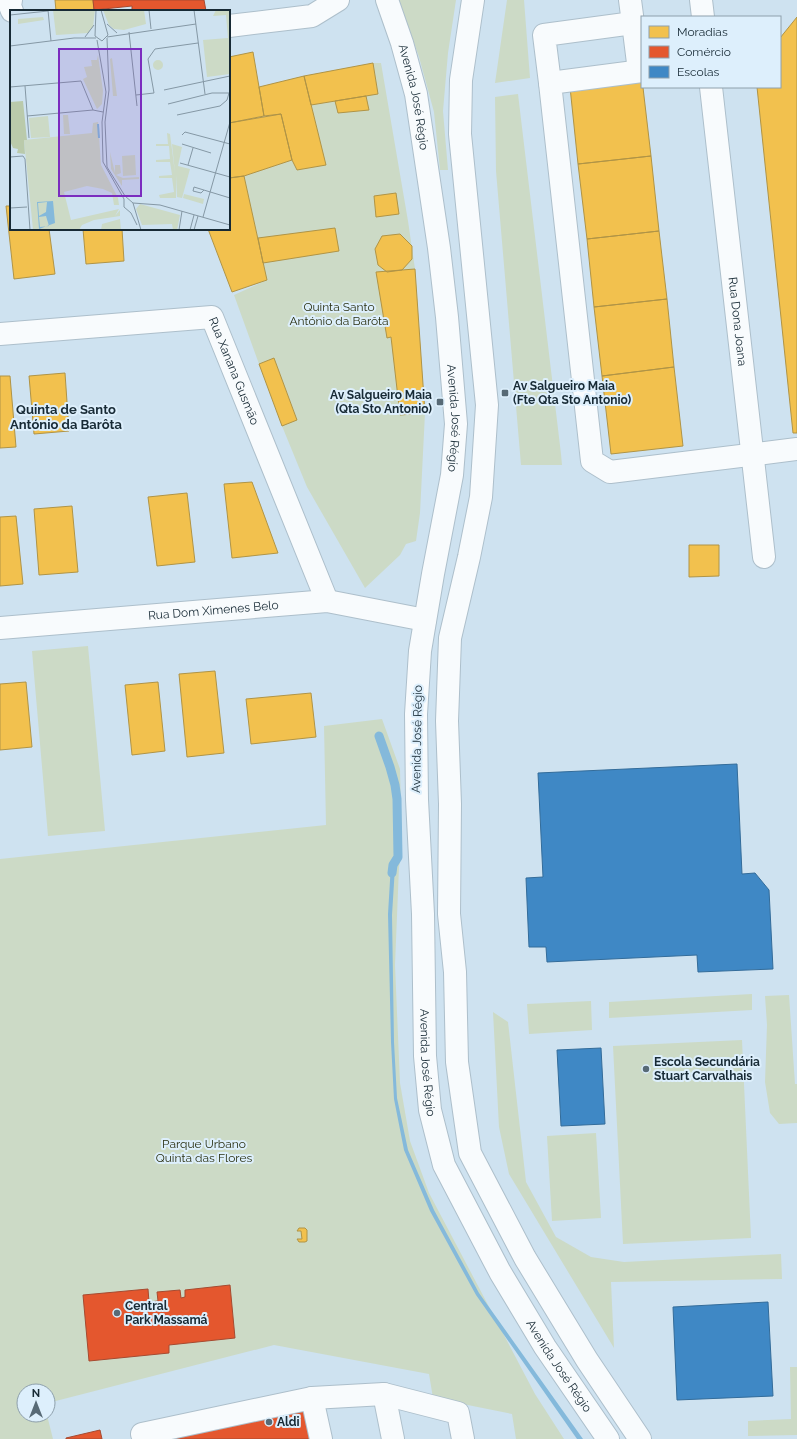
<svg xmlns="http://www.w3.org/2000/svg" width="797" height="1439" viewBox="0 0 797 1439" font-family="Raleway,sans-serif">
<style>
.green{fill:#ccdac6}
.water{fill:#84b9db}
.homes{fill:#f2c14e;stroke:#b09446}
.shops{fill:#e4572e;stroke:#a64a30}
.schools{fill:#3f88c5;stroke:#336c9a}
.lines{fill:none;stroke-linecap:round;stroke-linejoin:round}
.stream{stroke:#84b9db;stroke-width:9}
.minor-casing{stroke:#adbfcb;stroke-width:24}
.minor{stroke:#f8fbfd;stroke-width:22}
.poi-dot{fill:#576a76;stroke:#ddeffc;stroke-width:1.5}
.labels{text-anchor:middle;stroke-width:4;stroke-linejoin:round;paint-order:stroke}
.street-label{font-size:12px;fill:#172a35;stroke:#ddeffc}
.park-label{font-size:12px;fill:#2a3011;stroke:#ddeffc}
.poi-label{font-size:12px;font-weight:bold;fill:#172a35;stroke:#ddeffc;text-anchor:start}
.neighbourhood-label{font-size:13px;font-weight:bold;fill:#172a35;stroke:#ddeffc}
.inset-river{fill:none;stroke:#84b9db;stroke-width:2}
.inset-road{fill:none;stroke:#8598a5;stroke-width:1}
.view{fill:#7b2cbf;fill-opacity:0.15;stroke:#7b2cbf;stroke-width:2}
.inset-edge{fill:none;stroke:#172a35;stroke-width:2}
</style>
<rect width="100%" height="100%" fill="#cee2f0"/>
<!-- green -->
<path class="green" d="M399,0h57l-8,53 -5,58 5,59h-8l-6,-58 -15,-55z
M507,0h17l6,78 -35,5z
M373,63h8l27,158 7,48 10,144 -5,100 -4,28 -10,3 -6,11 -35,33 -58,-101 -25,-61 15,-7 -23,-61 -15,6 -25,-69 33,-15 -23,-104 48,-16 5,10 29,-5 -15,-60 24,-4 33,9 -2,-14 12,-2z
M518,94l43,360 1,11h-41l-25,-294 -1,-74z
M88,646l17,185 -57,5 -16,-185z
M382,719l18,50 2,82 -3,16 -4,98 5,118 10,58 19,52 106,201 29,45h-48l-4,-25 -79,-16 -4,-24 -155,-29 -226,58v-12h-24v24h23l6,24h-53v-580l326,-34 -2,-99z
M752,994v16l-143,8v-16z
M789,995l6,89h2v39l-18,1 -9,-11 -5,-31 2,-57 -2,-29z
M591,1001l1,29 -63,4 -2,-30z
M493,1012l15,10 18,160 30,55 35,20 33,5 157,-8 1,25 -171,3 3,66 -105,-174 -10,-47z
M742,1040l9,198 -128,6 -10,-198z
M596,1133l5,85 -49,3 -5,-85z
M790,1367h7v68l-49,1v-15l43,-2z"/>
<!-- water -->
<path class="water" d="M393,861h4l-2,6 -3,48 2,127 3,56 11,52 26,60 45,83 104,146h-6l-101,-144 -46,-84 -26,-61 -10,-51 -3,-57 -3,-128 3,-50z"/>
<!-- homes -->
<path class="homes" d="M55,0h38l1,10 -38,1z
M797,17v416h-4l-36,-346h23v-49z
M253,52l11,64 -35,7v-66z
M373,63l5,31 -67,11 -7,-29z
M304,76l22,89 -29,5 -5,-10 -11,-46 -17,2 -5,-29z
M642,79l9,77 -73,8 -8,-77z
M366,96l3,14 -31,3 -3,-12z
M281,114l11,46 -48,16 -15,2v-55z
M651,156l8,75 -72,8 -9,-75z
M244,176l23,104 -35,12 -24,-63h21v-52v1z
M396,193l3,21 -23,3 -2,-21z
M6,206h5v23h38l6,45 -41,5z
M335,228l4,23 -76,12 -5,-25z
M83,229h39l2,32 -38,3z
M659,231l8,68 -73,8 -7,-68z
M400,234l12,12v13l-10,11 -15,2 -9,-7 -3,-16 7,-13z
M415,269l10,144 -25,2 -9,-78 -4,1 -11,-66z
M667,299l7,68 -72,9 -8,-69z
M274,358l23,62 -15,6 -23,-62z
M674,367l9,79 -72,8 -9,-78z
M65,373l4,58 -35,3 -5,-58z
M0,376h10l6,71 -16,1z
M252,482l26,71 -46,5 -8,-74z
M187,493l8,69 -38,4 -9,-69z
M72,506l6,66 -39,3 -5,-66z
M16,516l7,68 -23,2v-69z
M689,545h30v31l-30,1z
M215,671l9,82 -37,4 -8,-83z
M26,682l6,65 -32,3v-66z
M158,682l7,69 -33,4 -7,-70z
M311,693l5,44 -65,7 -5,-45z
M299,1228h6l2,2v11l-2,1h-6l-2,-3h5l-1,-8h-4z"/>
<!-- shops -->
<path class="shops" d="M93,0h111l2,11h-74v-5l-38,4z
M230,1285l5,53 -66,7v8l-80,8 -6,-66 65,-6 1,13 9,-1 -1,-9 23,-2 1,8 4,-1v-7z
M304,1405l8,34h-154z
M100,1430l2,9h-36v-1z"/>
<!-- schools -->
<path class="schools" d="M737,764l5,110 13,-1 14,17 4,79 -75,3 -1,-17 -150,7 -1,-15h-17l-3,-69 17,-1 -5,-104z
M601,1048l4,76 -44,2 -4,-76z
M768,1302l5,94 -96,4 -4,-93z"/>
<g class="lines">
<!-- stream -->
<path class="stream" d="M379,736l11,31 5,18 2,14 1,58 -5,8 -1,8"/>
<!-- minor casing -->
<g class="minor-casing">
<g id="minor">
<path d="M11,0l-1,6 2,5"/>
<path id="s1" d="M387,0l15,43 14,51 23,154 8,69 9,107 -4,51 -19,99 -13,77 -4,63 1,86 6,114 2,142 5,54 14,55 56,107 45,75 63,92"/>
<path d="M473,0l-12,80 -1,54 27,271 -6,92 -12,60 -19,81 -3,83 3,83 -1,110 6,58 2,90 13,91 55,105 62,102 53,79"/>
<path d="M701,0l2,17"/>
<path d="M633,23l6,48"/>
<path d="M229,26l83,-10 26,-16"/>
<path d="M642,71l-92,12 42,378 18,11 187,-23"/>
<path d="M550,83l-6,-48 89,-12 -3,-23"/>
<path id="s2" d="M711,87l53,470"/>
<path id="s3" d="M0,334l212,-17 115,284"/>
<path id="s4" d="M0,628l327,-27 98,19"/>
<path d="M384,1394l9,45"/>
<path d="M312,1398l72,-4 74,19 5,26"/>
<path d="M142,1434l170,-36 9,41"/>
</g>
</g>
<!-- minor -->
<use href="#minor" class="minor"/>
</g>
<!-- markers -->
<g class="poi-dot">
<rect x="501" y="389" width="8" height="8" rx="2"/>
<rect x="436" y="398" width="8" height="8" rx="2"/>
<circle cx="646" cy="1069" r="4"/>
<circle cx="117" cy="1313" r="4"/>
<circle cx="269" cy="1422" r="4"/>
</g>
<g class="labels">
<!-- street labels -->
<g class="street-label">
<text dy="4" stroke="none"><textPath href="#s1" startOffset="101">Avenida José Régio</textPath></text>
<text dy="4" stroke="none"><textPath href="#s2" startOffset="236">Rua Dona Joana</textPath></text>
<text dy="4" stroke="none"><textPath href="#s3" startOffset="271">Rua Xanana Gusmão</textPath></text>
<text dy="4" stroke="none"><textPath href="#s1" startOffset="425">Avenida José Régio</textPath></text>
<text dy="4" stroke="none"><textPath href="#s4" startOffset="214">Rua Dom Ximenes Belo</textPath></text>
<text transform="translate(417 739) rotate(-89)" y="4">Avenida José Régio</text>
<text dy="4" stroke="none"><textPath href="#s1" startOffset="1073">Avenida José Régio</textPath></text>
<text dy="4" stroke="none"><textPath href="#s1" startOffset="1409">Avenida José Régio</textPath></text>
</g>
<!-- park labels -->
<g class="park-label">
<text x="339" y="311">Quinta Santo<tspan x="339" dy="14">António da Barôta</tspan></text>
<text x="204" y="1148">Parque Urbano<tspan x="204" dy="14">Quinta das Flores</tspan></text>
</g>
<!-- poi labels -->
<g class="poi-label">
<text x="513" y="390">Av Salgueiro Maia<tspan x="513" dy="14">(Fte Qta Sto Antonio)</tspan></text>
<text x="432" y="399" text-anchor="end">Av Salgueiro Maia<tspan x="432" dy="14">(Qta Sto Antonio)</tspan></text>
<text x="654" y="1066">Escola Secundária<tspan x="654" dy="14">Stuart Carvalhais</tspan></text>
<text x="125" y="1310">Central<tspan x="125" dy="14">Park Massamá</tspan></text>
<text x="277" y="1426">Aldi</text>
</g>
<!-- neighbourhood labels -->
<g class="neighbourhood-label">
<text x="66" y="414">Quinta de Santo<tspan x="66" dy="15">António da Barôta</tspan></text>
</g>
</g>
<!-- overview -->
<g transform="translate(10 10)">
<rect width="220" height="220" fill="#cee2f0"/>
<path d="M43,0h42l-2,17 -5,6 -32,2zM93,0h41l2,14 -22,6 -10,-1 -5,-4zM206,0h14v64l-23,3 -4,-37 25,-2 -2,-23 -13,1zM33,7l1,3 -26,4v-5zM88,45l5,36 -1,13 -5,5 -14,-30 4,-2 -3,-10 8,-1 -1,-6h6zM102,48l5,38h-4l-3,-37zM143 55a5 5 0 1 1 10 0a5 5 0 1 1-10 0ZM53,105h5l2,19h-6zM38,106l2,21 -19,1 -2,-20zM88,112l3,43 17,33 1,7h-5l-2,-12 -9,-4 -16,-3 -23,6 7,28 48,-11 -4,7 5,-6v6l-26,4 -12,5 -3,5h-46l-9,-90 68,-7 1,-10zM157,123l3,1 5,39 -3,-29 10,3 -4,19 12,3 -8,29 -5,-1 -1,-22v23h-16l-1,-3 15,-3 -2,-14h-13v-2l13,-1 -2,-13h-14v-2l14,-1 -1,-13h-13v-2h12zM100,142l5,21v-8h5l1,8 -5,2 7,3 16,-1v2l-17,1v6l-11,-17zM125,145l1,20 -13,1 -1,-20zM174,184l20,5 -1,5 -20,-6zM130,194l40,11 -3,15h-4l-1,-6 -30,1 -6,-16zM110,209l1,11h-20l1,-6z" fill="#ccdac6"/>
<path d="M13,91l4,39h-3l1,14 -8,-1 1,-4 -5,-1 -3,-7v-39z" fill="#bacaab"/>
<path d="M43,191l2,22 -16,6 -2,-27zM37,192l-1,10 -7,4 -1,-13zM36,206l3,10 -9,1 -1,-10z" fill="#84b9db" fill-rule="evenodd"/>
<path class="inset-river" d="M88,114l1,14"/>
<path class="inset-road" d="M38,0l3,31M86,0l-1,26 7,5 6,-6 -7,-25M139,0l2,19M184,0l11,84M0,5l38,-4M97,14l10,9M119,22l8,74M75,27l9,-12M97,27l89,-13M97,28l2,52 -4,32 2,45 18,29 8,7 8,27M87,30l9,52 -4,30 1,40 21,37v8l7,6 6,12M0,36l64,-8h22M15,76l4,52M0,77l71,-6 12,29M154,80l66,-14M126,85l18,-2 -6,-34 7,-10 43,-6M158,94l44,-11h18M167,105l43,-9 7,-6 2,-7M17,106l66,-6 10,2M172,125l3,-3 45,12M172,134l29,9M0,147l13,-1 2,3 5,71M170,153l50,14M178,155l5,-17M194,180l-3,3 -8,-2 1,-4 36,11M123,193l27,2 70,20M0,198l17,-1M193,207l27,-95M169,220l3,-19M180,220l4,-15M184,220l4,-14"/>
<path class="view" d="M49,39h82v147h-82z"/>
<rect width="220" height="220" class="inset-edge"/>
</g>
<!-- legend -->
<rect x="641" y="16" width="140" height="72" fill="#ddeffc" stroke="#8ea0ac"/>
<rect x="649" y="26" width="20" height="12" fill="#f2c14e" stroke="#8ea0ac"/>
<text x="677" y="36" font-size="12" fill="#172a35">Moradias</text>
<rect x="649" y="46" width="20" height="12" fill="#e4572e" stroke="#8ea0ac"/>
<text x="677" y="56" font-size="12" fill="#172a35">Comércio</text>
<rect x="649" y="66" width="20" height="12" fill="#3f88c5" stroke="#8ea0ac"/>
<text x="677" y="76" font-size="12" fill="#172a35">Escolas</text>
<!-- north arrow -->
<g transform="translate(36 1403)"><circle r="19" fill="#ddeffc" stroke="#8ea0ac"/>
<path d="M0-3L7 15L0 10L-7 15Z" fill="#576a76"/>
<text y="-6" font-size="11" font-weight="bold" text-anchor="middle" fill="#172a35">N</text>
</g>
</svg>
